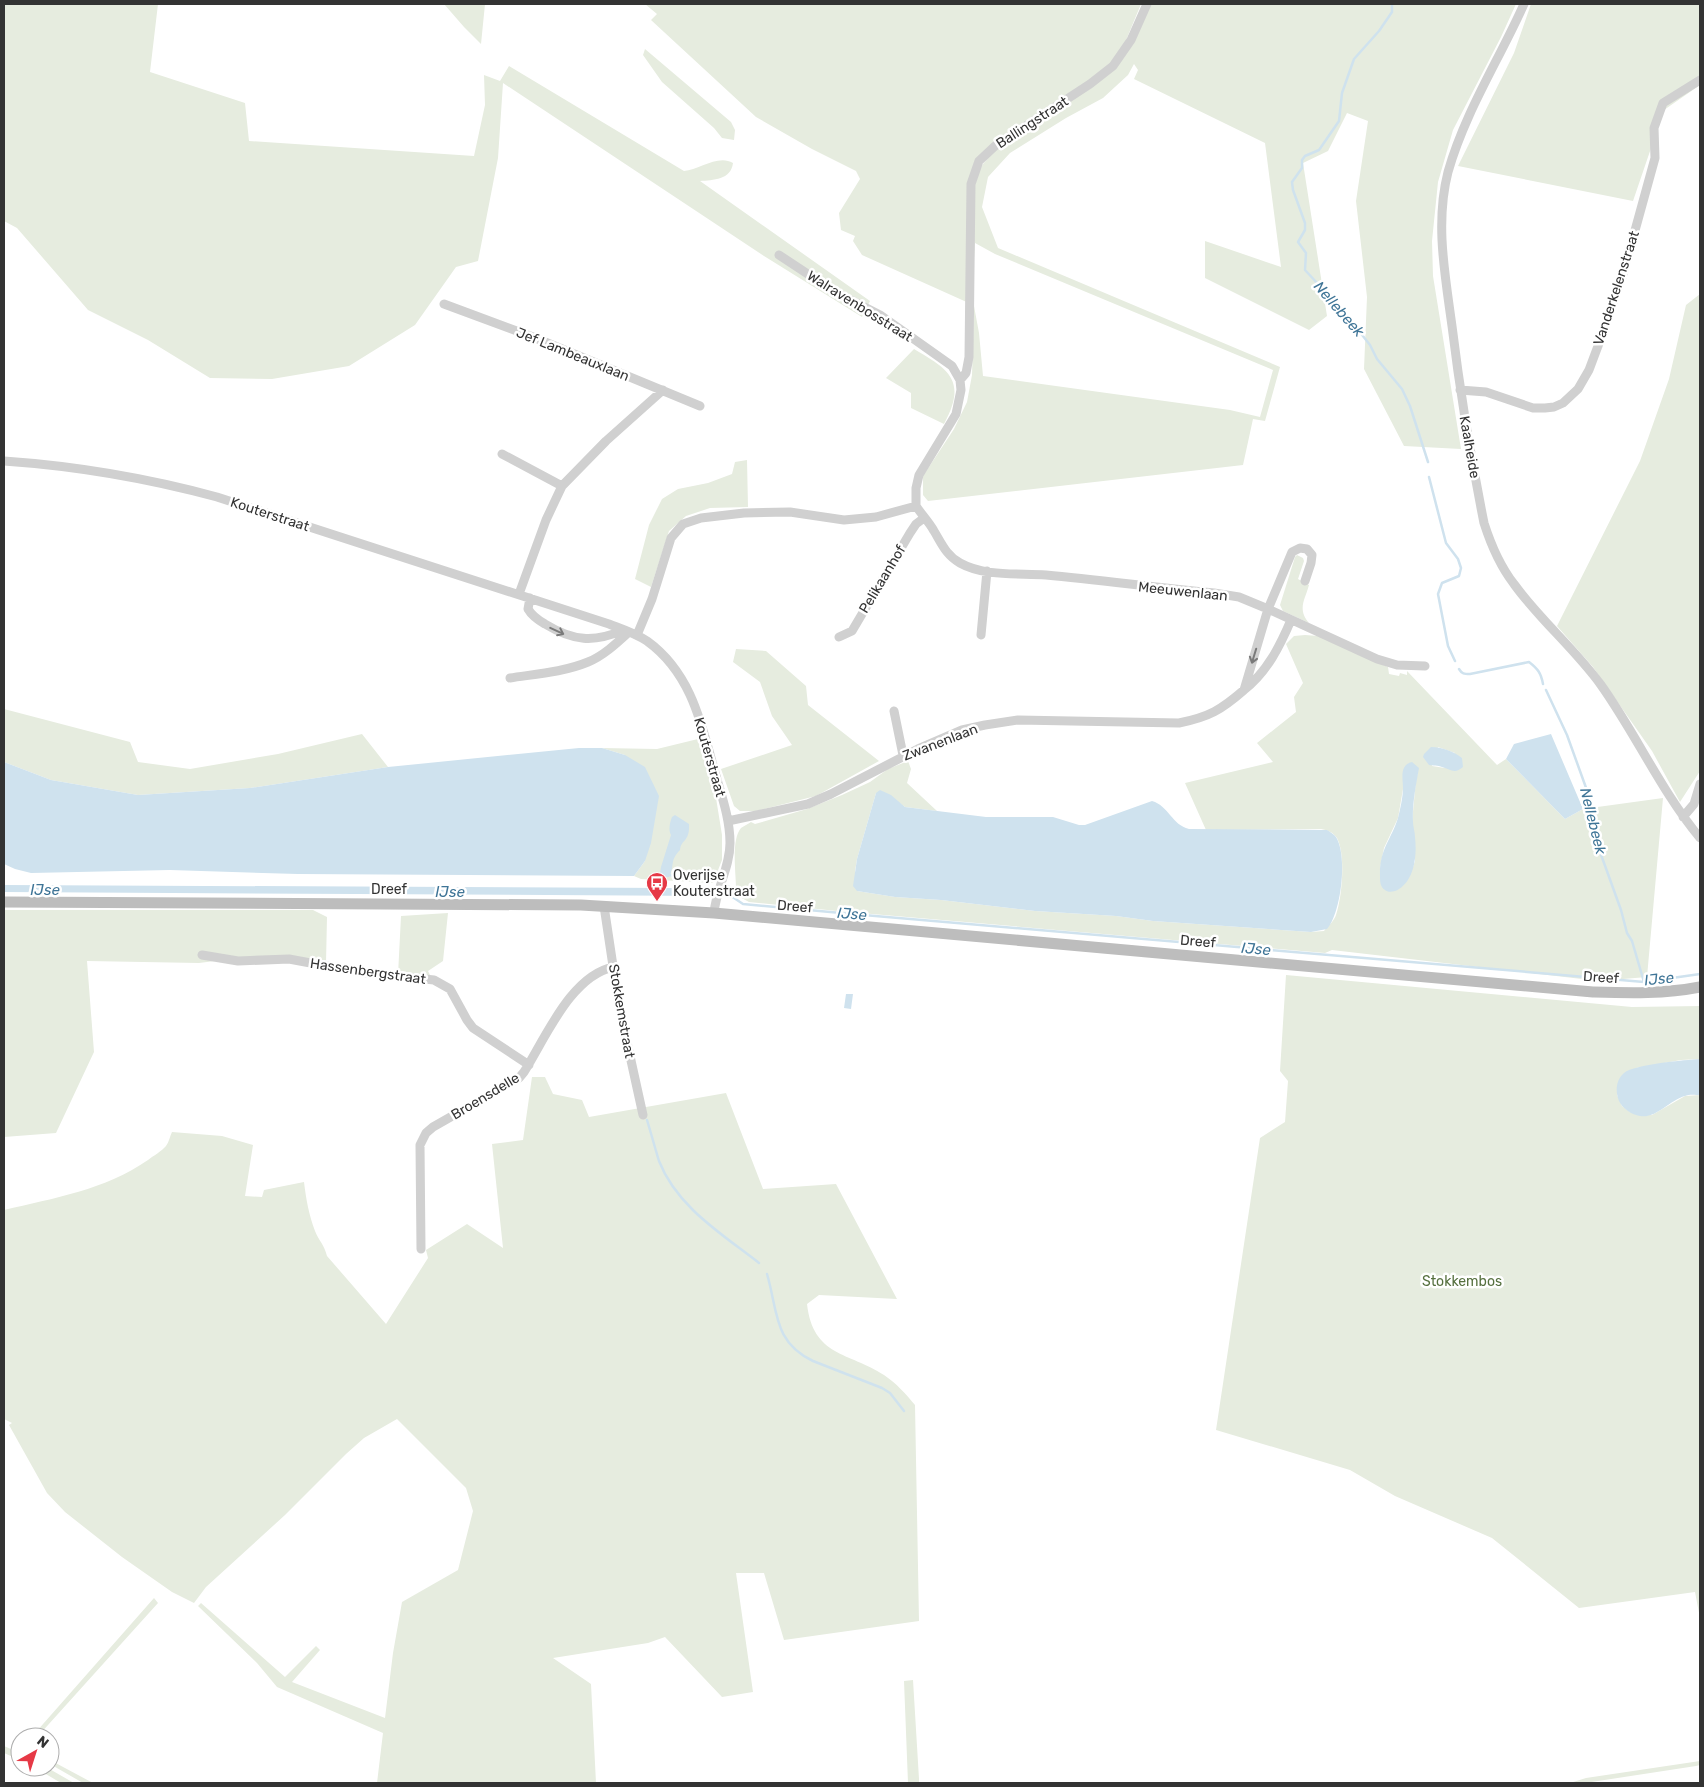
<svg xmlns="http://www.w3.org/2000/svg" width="1704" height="1787" viewBox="0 0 1704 1787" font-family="Rubik,sans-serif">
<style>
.green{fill:#e6ecdf;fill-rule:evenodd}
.water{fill:#cfe2ee}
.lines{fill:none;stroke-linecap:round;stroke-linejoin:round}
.stream{stroke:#cfe2ee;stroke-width:2.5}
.minor{stroke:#d0d0d0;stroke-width:9}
.secondary{stroke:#bdbdbd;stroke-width:11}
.oneway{stroke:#7a7a7a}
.labels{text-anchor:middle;stroke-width:5;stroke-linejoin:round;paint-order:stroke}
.street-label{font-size:14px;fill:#333;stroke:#fff}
.poi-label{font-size:14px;fill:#333;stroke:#fff;text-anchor:start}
.park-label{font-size:14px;fill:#56703f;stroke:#fff}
.water-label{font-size:15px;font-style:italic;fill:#3f7597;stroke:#fff}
</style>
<rect width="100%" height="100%" fill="#fff"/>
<!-- green -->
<path class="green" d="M4,4h154l-8,68 95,31 4,38 225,15 11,-51 -1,-30 16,6 9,-15 175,105c15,-1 34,-17 49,-8 -2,17 -20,17 -33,18l170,120 -8,16 -98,-61 -261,-173 -5,75 -20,103 -22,6 -41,58 -66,41 -77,13 -62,-1 -62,-38 -60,-30 -71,-82 -13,-7z
M444,4h41l-4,40 -17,-17z
M645,4h496l-17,41 24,-41h368l-15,33 -48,93 -15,52 -6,59 1,35 28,173 -57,-3 -40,-77 3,-72 -11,-96 12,-80 -21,-8 -19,38 -25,12 24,153 -18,14 -104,-52v-37l76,26 -16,-124 -131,-64 4,-9 -4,-6 -6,11 -25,23 -37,20 -56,35 -22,24 -6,30 16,41 282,119 -15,54 -12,-2 -10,46 -315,36 -5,-6v-19l31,-47 13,-27 5,-27 2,-69 5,27 4,43 247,34 30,7 13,-47 -278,-116 -20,-11 -4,61 -109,-49 -9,-14 2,-5 -14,-6 -2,-17 21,-34 -4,-8 -44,-22 -56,-32 -105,-97 6,-6zM992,154l-9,10 -9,17 2,-19z
M1531,4h169v81l-36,25 -31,91 -175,-35 56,-113z
M645,49l86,73 4,8 -1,10 -12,-2 -8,-10 -52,-46 -19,-27z
M1700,294v477l-20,31 -28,-51 -59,-84 -36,-41 83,-165 29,-82 17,-74z
M914,349c36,21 53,32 30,75l-33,-16v-15l-25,-15z
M747,460l1,47 -38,1 -24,8 -17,15 -18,56 -16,-8 14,-54 13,-26 16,-10 30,-6 24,-9 3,-12z
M1297,555l6,3 1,3 -6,18 11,6c-4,15 -12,24 0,38l-26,-12 -3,-6 15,-48z
M1305,635l13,1 70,31 1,7 10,2 1,-3 7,2v-4l90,94 9,-6 59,60 18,-10 80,-11 -16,179 -48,4 -267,-31 -7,3 -488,-42 -88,-9 -13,-7c1,-16 -6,-54 5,-67 3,-2 7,-4 10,-6l4,2 52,-15 35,-14 28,-13 18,-13 20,-8 3,8 -4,14 30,28 -32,-4 -4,-3 -25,-11 -19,66 -2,12 2,20 38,6 46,3 94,11 81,5 37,5 158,11 13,-1c4,-5 10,-10 12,-16 6,-18 10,-60 1,-77 -4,-6 -10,-8 -16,-9l-115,1 -21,-47 88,-21 -16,-19 39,-31 -2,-15 9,-14 -17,-39 8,-8zM1438,747l17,6 -10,15 -13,-2zM1418,772l-2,8 -4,42 3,39 -2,6 -33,1 4,-20 14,-30 5,-29z
M736,649l30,2 40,35 2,19 71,56 -63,35 -60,15h-16l-6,-5 -13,-37 71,-24 -20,-29 -12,-34 -27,-20z
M4,709l126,33 8,20 52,7 88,-15 84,-20 26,33 -138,21 -112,7 -87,-15 -47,-18z
M698,739l18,59 6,37v25l-9,23 -72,-4 -7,-3 11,-15 -20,-106 -23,-7 55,1z
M4,910h309l14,7 -1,46 -95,-4 -32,4 -112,-2 7,91 -38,81 -52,4z
M448,913l-5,48 -15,10 3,6 -33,-2 3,-59z
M1286,975l346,32 68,-1v53l-19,1 -45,8 -19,27 5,11 8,6 22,3 33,-19 15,-1v523l-5,-26 -116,16 -87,-70 -97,-42 -45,-26 -134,-40 44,-292 25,-16 3,-41 -8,-10z
M532,1077h13l8,17 29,6 7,17 137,-24 37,96 73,-5 61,115 -78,-4 -12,9c6,53 42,48 77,71 12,8 22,19 31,30l4,216 -135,19 -20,-67h-28l17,119 -31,5 -57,-60 -17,6 -95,15 38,26 5,99h-219l6,-50 -106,-46 -20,-24 -59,-57 3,-3 84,74 31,-31 4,4 -28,32 93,36 8,-65 9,-51 56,-32 15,-59 -7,-23 -69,-69 -33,19 -18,16 -61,61 -79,72 -12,16 -22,-11 -50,-35 -57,-45 -18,-19 -38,-68 3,-2 -8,-4v-209c50,-12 101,-20 144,-50 5,-4 14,-9 18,-14 3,-4 4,-10 6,-14l50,4 31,9 -8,51 17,1 2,-7 40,-8c2,17 5,33 11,49 4,10 9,13 12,25l59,68 42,-66 -2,-8 41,-26 36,24 -11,-104 31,-4z
M154,1598l4,5 -119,132 -3,-3z
M913,1680l6,99v4h-11l-4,-102z
M4,1746l16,7v7l-16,-7z
M50,1760l43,23h-10l-33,-19z
M1700,1761v4l-4,1 -111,17h-15l16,-5z
M34,1767h12l28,16h-13z"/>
<!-- water -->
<path class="water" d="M1551,734l32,75 -18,10 -59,-60 8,-15z
M1431,747c11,0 22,4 31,11l1,9c-8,7 -12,3 -21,0 -4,-2 -9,-1 -13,-2l-6,-8 1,-3z
M579,748h23l23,7 20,12 14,29 -8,47 -6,18 -11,15 -336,-2 -128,-4 -139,3 -16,-4 -11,-5v-102l47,18 87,15 112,-7 138,-21z
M1412,762l7,6c-3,17 -7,37 -6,54 0,5 2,10 2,15 2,17 0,42 -16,52 -4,3 -11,4 -14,1 -5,-3 -5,-9 -5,-14 -1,-26 11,-36 18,-58 2,-8 5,-21 5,-30 0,-9 -4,-23 9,-26z
M880,790l11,5 14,12 8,1 73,9h67l26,8h6l67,-24c17,5 20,24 37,28l138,1c3,2 7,4 9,7 12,19 5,76 -9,92l-16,3 -158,-11 -37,-5 -81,-5 -94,-11 -46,-3 -38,-6 -4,-5 4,-27 19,-66z
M675,815l14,9c1,18 -8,15 -9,26 -11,11 -5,17 -11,27h-5l-4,-4 1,-6 10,-32c-3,-5 -1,-13 1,-18z
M4,885l668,3 40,2 -3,6 -705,-4z
M846,994h7l-2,15 -7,-1z
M1700,1059v36c-4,0 -11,-1 -15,1 -15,4 -29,23 -45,20 -8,-1 -18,-8 -21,-15 -4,-10 -3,-21 5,-28 11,-9 61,-13 76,-14z"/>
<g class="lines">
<!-- stream -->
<path class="stream" d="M1392,4v8l-13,19 -25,28 -12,34 -3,28 -20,29 -14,6 -3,4v8l-10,14 1,8 12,33v7l-7,12 8,11 -1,17 39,42 26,33 7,14 25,30 8,17 18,56
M1429,477l17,66 12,16 3,9 -2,8 -17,7 -4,11 10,52 7,15
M1459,669c3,5 5,5 11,5l59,-12c9,7 12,11 14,22
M1546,690l21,45 22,61 6,42 26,72 6,23 5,8 12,41
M670,875l9,3 36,1
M728,886l5,4 -1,6
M720,894h8l15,10 109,10 792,68 56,-8
M647,1120c4,13 8,28 12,41 18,46 63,73 100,102
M767,1274c11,37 6,68 46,87l69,27 8,5 14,18"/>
<!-- minor -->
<path class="minor" d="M1524,4c-25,56 -59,108 -76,168 -13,51 -3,102 4,154 8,66 19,132 32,197 7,22 16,43 30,61 26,36 61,65 87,101 35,49 60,106 99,153
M779,255l56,37 45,23 72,51 8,14 1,10 -5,24 -37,61 -3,13v18
M444,304l89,33 167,69
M960,380l6,-7 3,-16 2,-173 8,-23 16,-15 95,-62 23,-18 18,-26 16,-36
M1460,390l26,2 47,16h12l9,-1 9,-4 15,-14 11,-19 9,-24 25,-72 32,-116 -1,-30 9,-25 37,-23
M502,454l60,32
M4,461c72,5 143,17 213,36l392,127c13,5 26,9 38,17 43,31 54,80 67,128 7,25 16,49 16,74 0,25 -14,46 -16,70
M916,506c6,9 13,16 18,25 8,13 12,24 26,32 25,14 59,10 86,12 56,5 112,13 168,18l25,4 29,12 109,50 20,6 28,1
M519,594l27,-74 16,-34 44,-45 57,-51
M530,598l-2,11c4,7 10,11 17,15 28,17 49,19 78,6
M1291,620c-11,26 -24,52 -47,70l24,-81 24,-57 8,-4 7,1 5,6 -1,8 -6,18
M637,635l15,-36 19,-61 12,-14 18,-6 43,-5 46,-1 54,8 32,-3 40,-11
M981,635l6,-64
M839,637l13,-6 58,-98 6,-9 8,-6
M510,678c26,-4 54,-6 78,-16 15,-6 29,-19 41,-30
M894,711l9,44
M1683,817l11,-13 6,-20
M728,821l80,-17 23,-10 87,-45 44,-19 23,-5 33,-5 161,3c30,-6 42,-13 65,-33
M604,906l15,100 24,109
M202,955l36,6 51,-2 70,13 75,8 16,9 17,31 6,8 56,37
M421,1249l-1,-104 6,-12 7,-6 86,-49 5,-6c21,-33 47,-97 90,-105"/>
<!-- secondary -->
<path class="secondary" d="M4,902l577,3 133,8 879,79c37,1 71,2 107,-5"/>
</g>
<!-- one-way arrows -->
<defs><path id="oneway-shaft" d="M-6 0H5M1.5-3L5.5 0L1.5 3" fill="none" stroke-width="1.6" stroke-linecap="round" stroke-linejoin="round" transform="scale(1.25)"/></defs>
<g class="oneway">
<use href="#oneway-shaft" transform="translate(557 631) rotate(25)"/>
<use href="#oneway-shaft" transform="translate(1254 656) rotate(107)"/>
</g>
<!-- icons -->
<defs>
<g id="bus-pin" transform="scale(1.125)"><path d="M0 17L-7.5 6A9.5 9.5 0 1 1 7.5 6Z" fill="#e63946" stroke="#fff"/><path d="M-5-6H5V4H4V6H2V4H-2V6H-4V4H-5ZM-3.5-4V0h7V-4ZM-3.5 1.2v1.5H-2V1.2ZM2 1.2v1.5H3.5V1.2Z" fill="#fff"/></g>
</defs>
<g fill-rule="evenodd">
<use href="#bus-pin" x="657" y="883"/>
</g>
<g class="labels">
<!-- street labels -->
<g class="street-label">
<text transform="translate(1032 122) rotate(-33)" y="5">Ballingstraat</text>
<text transform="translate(1616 288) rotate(-72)" y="5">Vanderkelenstraat</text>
<text transform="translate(860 306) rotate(32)" y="5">Walravenbosstraat</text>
<text transform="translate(573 354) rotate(22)" y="5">Jef Lambeauxlaan</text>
<text transform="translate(1470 447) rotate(80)" y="5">Kaalheide</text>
<text transform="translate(270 514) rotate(18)" y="5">Kouterstraat</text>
<text transform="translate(882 579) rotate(-59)" y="5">Pelikaanhof</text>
<text transform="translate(1183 591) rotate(6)" y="5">Meeuwenlaan</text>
<text transform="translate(940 742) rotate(-21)" y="5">Zwanenlaan</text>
<text transform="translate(710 757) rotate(74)" y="5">Kouterstraat</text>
<text x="389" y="894">Dreef</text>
<text transform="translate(795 906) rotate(5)" y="5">Dreef</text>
<text transform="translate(1198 941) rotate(5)" y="5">Dreef</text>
<text transform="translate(368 971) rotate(8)" y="5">Hassenbergstraat</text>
<text transform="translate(1601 977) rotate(4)" y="5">Dreef</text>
<text transform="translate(622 1011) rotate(80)" y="5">Stokkemstraat</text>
<text transform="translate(485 1096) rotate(-31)" y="5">Broensdelle</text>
</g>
<!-- poi labels -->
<g class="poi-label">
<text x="673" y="880">Overijse<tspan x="673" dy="16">Kouterstraat</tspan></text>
</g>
<!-- park labels -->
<g class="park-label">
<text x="1462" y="1286">Stokkembos</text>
</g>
<!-- water labels -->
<g class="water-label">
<text transform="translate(1339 309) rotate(49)" y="5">Nellebeek</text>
<text transform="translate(1593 821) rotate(76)" y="5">Nellebeek</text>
<text x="45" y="895">IJse</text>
<text x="450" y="897">IJse</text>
<text transform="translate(852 914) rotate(5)" y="5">IJse</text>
<text transform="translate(1256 949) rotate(5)" y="5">IJse</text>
<text transform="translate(1659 979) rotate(-6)" y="5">IJse</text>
</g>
</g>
<!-- border -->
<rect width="1704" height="1787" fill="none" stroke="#333333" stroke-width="10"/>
<!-- north arrow -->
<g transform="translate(35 1752) rotate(39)"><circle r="24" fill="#ffffff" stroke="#adadad"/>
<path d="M0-4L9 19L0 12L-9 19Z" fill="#e63946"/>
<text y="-8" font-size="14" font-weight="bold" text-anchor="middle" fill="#333333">N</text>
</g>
</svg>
